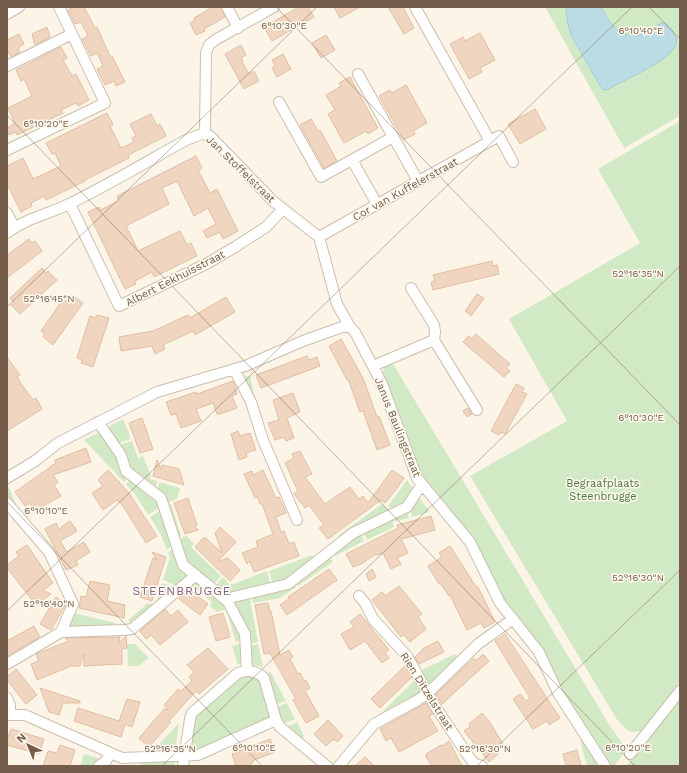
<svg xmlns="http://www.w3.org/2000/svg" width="687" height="773" viewBox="0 0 687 773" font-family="'Work Sans',sans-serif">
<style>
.green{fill:#d2e9c6}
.water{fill:#bcdce5;stroke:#a2cbd6}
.building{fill:#f0d6c0;stroke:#e2bea0}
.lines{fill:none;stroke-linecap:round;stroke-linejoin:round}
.minor-casing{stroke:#cdbead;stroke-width:12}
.minor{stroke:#fff;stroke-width:10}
.ticks{fill:none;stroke:#755d4c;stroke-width:1;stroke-opacity:0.45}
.labels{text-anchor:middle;stroke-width:3;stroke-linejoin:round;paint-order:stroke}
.street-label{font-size:11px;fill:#755d4c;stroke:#fef9ed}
.park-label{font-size:11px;fill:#507a44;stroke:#fef9ed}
.neighbourhood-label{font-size:12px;letter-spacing:1px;fill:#856491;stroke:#fef9ed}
.ticks-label{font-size:10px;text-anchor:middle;fill:#755d4c;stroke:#fef9ed;stroke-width:3;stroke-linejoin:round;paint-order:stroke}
</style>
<rect width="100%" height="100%" fill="#fcf5e7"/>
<!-- green -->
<path class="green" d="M545,7h23l-2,4 2,13 3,11 31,54 5,1 9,-6 19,-9 41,-30c0,-10 -4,-16 -11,-22h-4c-6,3 -12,9 -19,11 -22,7 -32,-11 -41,-27h79v109l-56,32z
M680,121v565l-34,43c-16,7 -20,1 -30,-11l-146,-242 97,-55 -58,-102 131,-76 -42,-74z
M393,364l217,362 17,23 -13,17h-3l-107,-165 -30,-62 -53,-63 -39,-101 2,-8z
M250,375l4,20 -1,2 -10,-19z
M123,419l8,20 -15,5 -11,-15z
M102,431l28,45 -6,6 -40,-42z
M132,441l6,17 5,-2 8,20 -1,3 7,2 -1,7 -28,-18 -9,-22 3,-4z
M132,478l28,22 2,6 -14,9 -13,-21 -9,-10z
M407,480l8,11 -9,14 -11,6 -7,-5z
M159,482l21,6 -3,11 -12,5 -8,-12z
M9,487l8,21 -1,1 -9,-11v-9z
M417,495l13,17 -18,5 -3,-9z
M171,504l10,31 -4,5 -11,-34z
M382,504l10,8 -50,27 -3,-4z
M163,509l11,34 -7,7 -7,-17 -10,-16z
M407,509l2,9 -16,4 1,5 -27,13 -5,-9z
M360,532l4,9 -29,15 -3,-4z
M187,536l7,8 -3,3 30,29 -9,10 -27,-22 -7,-22 5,-5z
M175,546l16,28 -11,13 -17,-7 7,-23 -2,-4z
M312,555l3,5 -28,22 -14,3 -4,-14z
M328,555l5,7 -35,24 -3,-5z
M267,571l4,15 -47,10 -10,-8 9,-11 7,8z
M199,580l30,28 -12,4 -7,-6 2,-4 -23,-18z
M162,583l16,6 -18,15 -4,-2z
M293,583l3,4 -16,11 -27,5 -1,-9z
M249,595l9,47 -10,2 -18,-44z
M148,603l10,3 -24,20 -6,-6z
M231,611l12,28 -7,3 -9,-30z
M73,613l43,10 -5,4 -42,1z
M243,643l1,16 -6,6 -6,-19z
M127,644h8l14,14 -11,8h-10z
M258,644l5,23 -14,-3 -1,-18z
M455,654l2,3 -1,6 -25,23 -10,-9 -3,-5z
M270,671l16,30 -10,3 -9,-29z
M242,675h7l11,5 10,34 -2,5 -71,32 -4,-1 -3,-4 5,-30z
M416,679l5,9 -2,8 -33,19 -3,-4z
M680,700v66h-54z
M287,703l8,16 -13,5 -5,-17z
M297,722l7,14 -3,4 -17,-12z
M178,724h1l-4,28 -24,1z
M582,739l18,27h-13l-7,-26z
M84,754l20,6 -10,6h-14z
M174,760l1,6h-36l4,-5z"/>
<!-- water -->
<path class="water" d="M568,7h33c9,16 19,34 41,27 7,-2 13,-8 19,-11h4c5,5 13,13 11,21 -4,17 -54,36 -69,46l-5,-1 -31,-54 -3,-11 -2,-13z"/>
<!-- building -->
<path class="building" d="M74,7h10l11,21 2,-1 13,29h2l13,26 -9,4 -2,-5 -9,4 -8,-16 6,-3 -6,-13 -6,3 -9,-17 6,-3 -7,-14 -6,2 -7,-14z
M213,7h8l4,10 -21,12 1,2 -9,4 -6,-12 5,-3 -1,-2z
M299,7h9l6,10 -42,24 -8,-14z
M334,7h26l-20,11z
M388,7h15l11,21 -10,6z
M47,27l3,10 -15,8 -3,-11z
M480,33l15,27 -15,8 2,4 -13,7 -19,-35 13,-7 2,4z
M19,34l5,10 -6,4 2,4 -9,5 -4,-8v-9z
M326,35l9,15 -14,8 -9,-15z
M241,45l5,10 -5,3 2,3 -1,1 7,12 5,-3 5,10 -15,8 -19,-35z
M61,47l6,11 -4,2 9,16 4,-2 13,26 -11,6 -2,-3 -15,7 2,3 -46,22 -1,-3 -7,3 -2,-7 8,-5 -7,-15 24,-12 -8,-17 -3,2 -5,-11z
M283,54l8,15 -14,8 -5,-9 3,-2 -3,-6z
M350,77l28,51 -10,6 -2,-3 -22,12 -16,-29 7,-4 -9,-15 15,-9 -2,-3z
M406,85l21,38 -14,8 2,3 -11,6 -25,-44 11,-6 2,3z
M535,109l11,20 -26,15 -12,-20z
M107,113l6,11 -3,2 11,22 13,-6 -2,-4 4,-2 -6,-12 21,-10 6,12 3,-2 6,12 -38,19 1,3 -44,22v1l-8,4 -31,15 -2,-4 -13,7 1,3 -11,6 -14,-28v-18l16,-8 10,21 28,-13 -6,-13 -3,1 -6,-11z
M311,119l7,12 2,-1 17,31 -13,7 -24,-43z
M196,156l6,12 -4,2 12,23 7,-4 21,42 -15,8 -3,-7 -13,6 -4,-7 13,-7 -8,-16 -14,8 -17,-35 -15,7 7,16 -43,22 12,25 42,-20 7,14 4,-2 6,13 -43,21 -2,-5 -17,9 1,3 -11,5 -37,-77 11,-5 1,3 19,-9 -2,-5z
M29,239l3,4 3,-2 7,10 -35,27v-23z
M492,261l1,5 4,-1 2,9 -66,16 -2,-8 4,-1 -2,-6z
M42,268l4,5 2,-2 9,9 -37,34 -9,-9 3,-2 -4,-5z
M477,294l7,4 -13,18 -6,-5z
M66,295l5,4 2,-3 10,7 -30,42 -10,-8 2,-3 -4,-3z
M226,297l9,15 -40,23 -2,-4 -30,14 2,4 -10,5 -3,-8 -31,5 -2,-14 34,-6 35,-16 2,3z
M97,315l12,3 -16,49 -12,-4 1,-3 -5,-2 13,-42 6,2z
M476,334l34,30 -4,4 4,3 -6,6 -41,-35 6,-6 3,3z
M341,339l22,39 14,39 2,-1 11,29 -13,5 -14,-39 -3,1 -12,-33 -1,1 -18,-34z
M307,356l2,4 8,-3 3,9 -59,22 -5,-13z
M7,357l13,18 -3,2 5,8 11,15 3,-2 6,11 -35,22z
M233,381l4,13 -5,2 5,12 -17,6h-3l-4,-11 -17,6 5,12 -20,7 -5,-14 -5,1 -5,-13 30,-10 1,2z
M516,384l8,4 -2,4 5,2 -22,40 -4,-2 -2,3 -8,-4z
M293,393l7,19 -13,6 7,20 -8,3 -2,-4 -9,3 -7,-17 11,-3 -6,-20z
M468,408l4,6 -5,3 -4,-6z
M142,418l11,31 -13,4 -11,-30z
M238,431l2,5 10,-3 6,17 -10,3 1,4 -8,3 -8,-26z
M86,448l5,14 -38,13 5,7 -4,3 7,11 -27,15 -4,-8 -5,3 -10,-14 41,-29 -1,-3z
M300,451l12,23 -7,3 20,27 25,-17 9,12 4,-3 5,7 24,-33 12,8 -9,13 -10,12 -4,-3 -53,39 -9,-11 5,-3 -15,-20 -4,3 -11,-14 4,-3 -13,-28 9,-5 -2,-4z
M157,460l4,10 1,-5 17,4 5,16 -31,-9z
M108,470l21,23 28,43 -11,7 -23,-37 -6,-6 -14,10 -11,-17 11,-7 -5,-6z
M263,470l13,28 3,-1 7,16 -10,4 5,15 3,-1 5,13 5,-2 5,14 -45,16 -4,-11 -3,3 -5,-11 16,-6 -2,-6 17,-7 -11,-30h-2l-2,-7 -3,1 -11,-24 8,-3 1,4z
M188,498l9,27 -3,1 4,4 -13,4 -11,-31z
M431,516l4,14 -34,9 7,14 -11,5 4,6 -10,5 -8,-16 -6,2 -1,-1 -15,10 -8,3 -7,-13 52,-26 -1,-3z
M70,521l7,10 -17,10 7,11 17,-10 6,10 -14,9 2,4 -12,5 -21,-41 11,-6 3,6z
M220,527l16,15 -19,20 11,-4 12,12 -10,11 -35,-34 8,-9h3l16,15 -7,-20z
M27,545l26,38 -10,7 8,4 -15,11 -29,-37v-3l12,-9 -3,-4z
M450,546l27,42 1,-1 17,35 -11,6 -3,-5 -14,7 -17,-35 -1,1 -9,-13 -1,1 -11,-18 14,-9 -3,-4z
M152,552l14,5 -14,44 -12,-4 13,-39 4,2z
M329,569l8,11 -50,35 -7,-10 10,-7 -2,-1z
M372,569l4,8 -7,4 -3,-7z
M90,581l20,4 -3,16 18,4 -1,13 -45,-10 2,-12 5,1z
M399,586l23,28 -4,3 8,12 -16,13 -6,-7 -3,2 -29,-37 10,-8 3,4z
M189,589l19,15 -8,11 -21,-16z
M56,597l10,7 -15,26 -11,-6z
M268,603l2,9 1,-1 9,44 9,-5 4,7 -3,2 8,15 2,-1 4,8 2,-1 4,8 -5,3 14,25 -13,7 -13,-23 3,-1 -26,-46 -6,1 -9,-49z
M165,609l6,7 7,-6 10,12 -28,23 -9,-10 -5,4 -6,-8z
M223,613l7,24 -14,4 -7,-24z
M360,614l29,36 -4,3 4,5 -7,5 -17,-22 -15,9 -9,-16 13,-7 -4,-5z
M34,626l6,11 -33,19v-15z
M505,634l55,84 -11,7 -2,-4 -14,8 -20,-30 7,-5 6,7 4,-3 -35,-57z
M126,636l1,12 -5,1v15l-38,2v-12l-4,12h-11v1l-32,13 -6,-16 8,-3 -3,-7 33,-13 -4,-3 55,-1 -1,6z
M438,641l6,11 -25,12 -4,-7 9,-9z
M208,648l20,21 -29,25 -3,-3 -27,30 2,1 -22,25 -10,-9 25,-29 4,1 -4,-5 14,-16 3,2 11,-10 -3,-4 5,-5 -7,-7z
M483,654l6,7 -47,43 -6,-10 38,-36 2,3z
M405,666l7,11 -32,31 -9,-9z
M16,669l21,26 -11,9 -19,-24v-3z
M40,688l40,13v2h-17l-4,12 -10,-3 -4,-10 1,-2 -2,-1z
M127,699l13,3 -8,25 -7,-3 -4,13 -47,-16 4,-13 41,13z
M426,703l7,11 -4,2 9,15 -39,21 -8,-14 -5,3 -6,-12z
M482,713l7,8 14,23 -8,5 3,5 -9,8 -25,-31 6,-4 -1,-3z
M328,720l15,16 -6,6 -3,-3 -8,7 -12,-12z
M11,729l33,10 -5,15 -32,-9v-5z
M270,739l5,13 -23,9 1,2 -8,3h-9l-4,-12z
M449,741l13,25h-30l-6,-9v-3l15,-9 1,1z
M60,745l15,5 -5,16h-27l5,-15 9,2z
M577,750l4,16h-15l-3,-12z
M365,757l9,9h-19z"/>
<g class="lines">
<!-- minor casing -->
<g class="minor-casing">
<path id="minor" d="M227,7l11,21
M415,7l75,134
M7,14l12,-7
M7,66l65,-32
M358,74l60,107
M279,102l42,75 72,-40
M205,134l1,-81 3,-8 6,-5 59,-33
M7,150l98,-47 -46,-96
M352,160l25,44
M70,204l49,102 89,-43 27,-16 31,-20 17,-18
M7,213l7,14
M7,233c19,-15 43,-19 64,-30 39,-19 77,-42 115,-63l16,-6 8,2 63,65 46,36 18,67 13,23 5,5 27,52 35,94 53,64 30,61 39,49 19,41 47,73
M319,237l180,-101 14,26
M434,340l43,70
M373,366l61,-26 1,-8 -1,-7 -23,-37
M234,369l17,33 12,38 34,80
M98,422l23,33 5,16 35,27 22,67 42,34 63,-15 65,-51 54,-26 15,-23
M7,478l28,-17 23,-18 99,-51 88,-26 58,-25 39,-14h8
M7,503l42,49 24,52 -12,28
M359,596l6,7 8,16 34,37 28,50 34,51 6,7 7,2
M225,599l3,3 17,32 2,37
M7,664l54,-32 63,-2 8,-1 64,-54
M7,698l3,7v10
M7,715h18l97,43 76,-3 78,-35
M630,754l50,-63
M99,766l7,-5 4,-7
M183,766l7,-47 2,-6 46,-40c8,-4 19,-2 26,5l12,42 4,7 47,39
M339,766l35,-42 44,-24 10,-7 50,-49 35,-25"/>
</g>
<!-- minor -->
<use href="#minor" class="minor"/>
</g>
<!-- ticks -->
<path class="ticks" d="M276,7l404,418M649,7l31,32M7,115l628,651M7,307l310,-300M7,502l255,264M7,611l625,-604M162,766l518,-500M477,766l203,-196"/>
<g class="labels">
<!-- street labels -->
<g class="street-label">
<text transform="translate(241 169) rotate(44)" y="4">Jan Stoffelstraat</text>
<text transform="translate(405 189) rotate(-29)" y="4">Cor van Kuffelerstraat</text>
<text transform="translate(175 278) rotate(-27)" y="4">Albert Eekhuisstraat</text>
<text transform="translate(398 427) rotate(68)" y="4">Janus Baulingstraat</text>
<text transform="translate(427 691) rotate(58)" y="4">Rien Ditzelstraat</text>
</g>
<!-- park labels -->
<g class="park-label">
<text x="603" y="487">Begraafplaats<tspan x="603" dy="13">Steenbrugge</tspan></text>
</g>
<!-- neighbourhood labels -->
<g class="neighbourhood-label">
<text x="182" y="595">STEENBRUGGE</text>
</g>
</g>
<g class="ticks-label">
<text x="284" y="29">6°10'30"E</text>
<text x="641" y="34">6°10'40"E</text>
<text x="46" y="127">6°10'20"E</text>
<text x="638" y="277">52°16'35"N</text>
<text x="49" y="302">52°16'45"N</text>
<text x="641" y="421">6°10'30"E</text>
<text x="46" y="514">6°10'10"E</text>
<text x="638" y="581">52°16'30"N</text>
<text x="49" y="607">52°16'40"N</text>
<text x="254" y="751">6°10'10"E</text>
<text x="628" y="751">6°10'20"E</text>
<text x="170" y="752">52°16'35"N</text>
<text x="485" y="752">52°16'30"N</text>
</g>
<!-- border -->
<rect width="687" height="773" fill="none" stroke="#755d4c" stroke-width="16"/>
<!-- north arrow -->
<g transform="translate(28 745) rotate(316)" stroke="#fef9ed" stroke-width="3" paint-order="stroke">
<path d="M0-3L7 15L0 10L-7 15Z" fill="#755d4c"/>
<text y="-6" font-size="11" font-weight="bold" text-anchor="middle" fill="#755d4c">N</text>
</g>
</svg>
